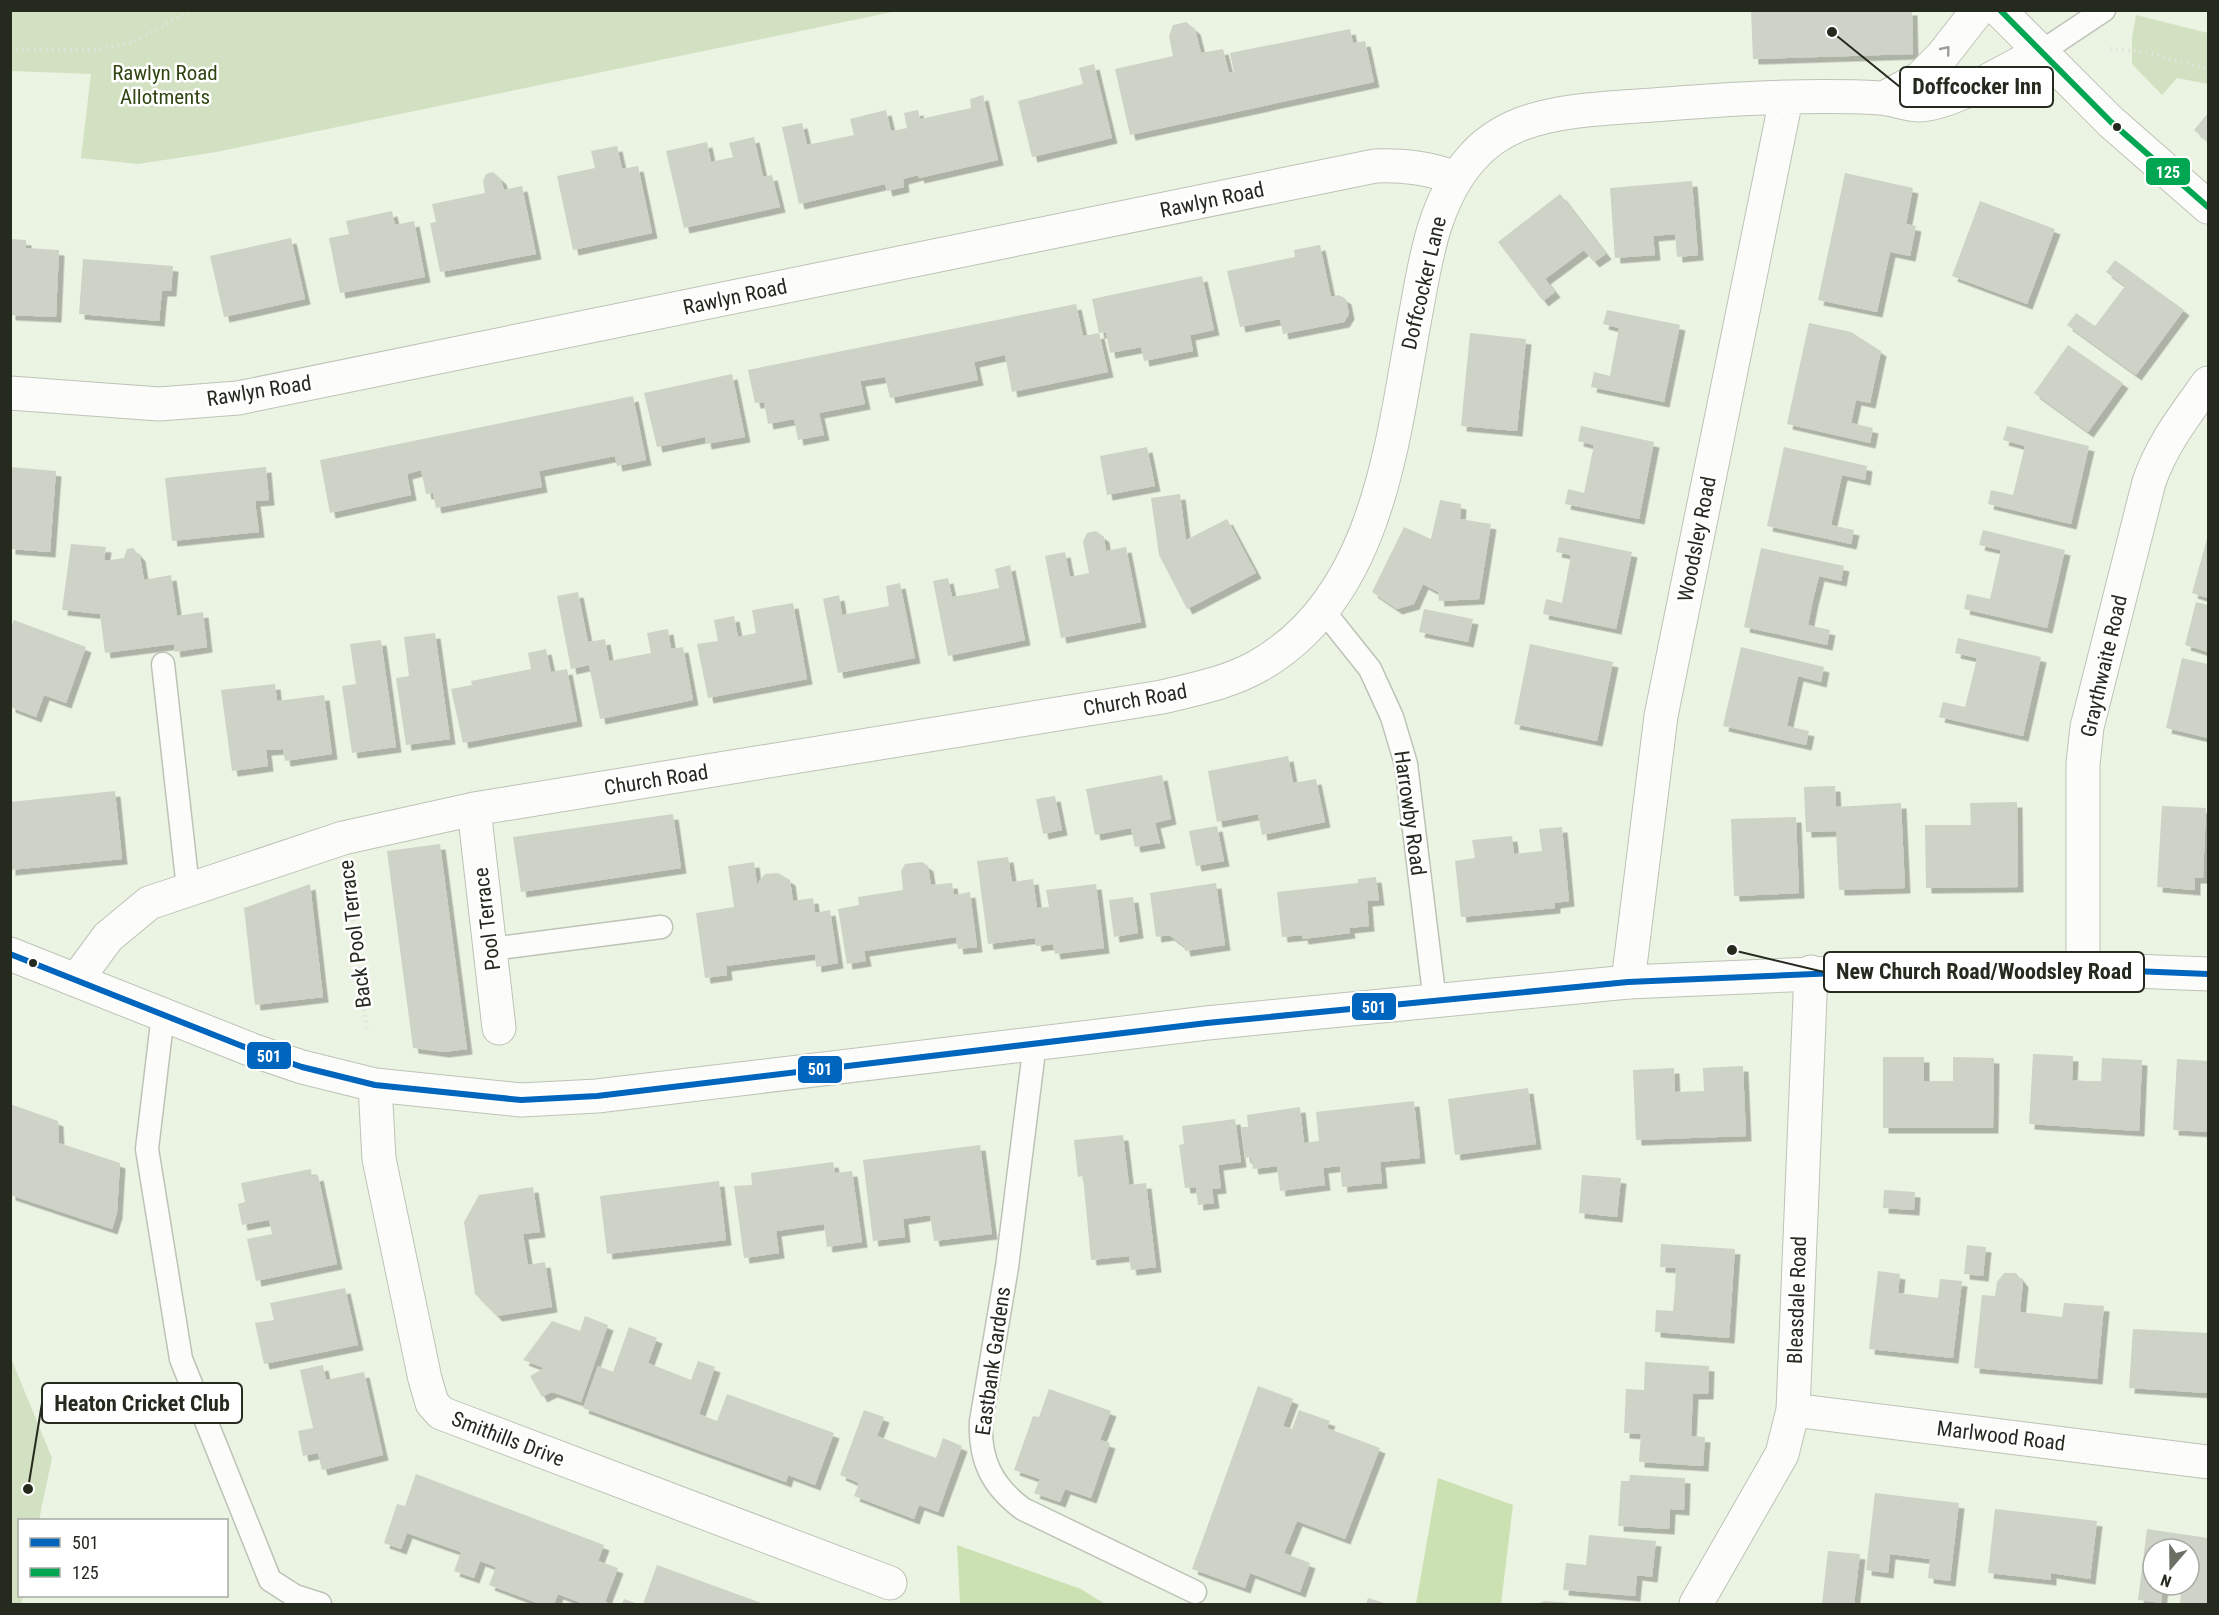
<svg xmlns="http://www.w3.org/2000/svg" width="2219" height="1615" viewBox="0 0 2219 1615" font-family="'Roboto Condensed',sans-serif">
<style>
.green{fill:#d2e1c1}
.forest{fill:#cbe1b2}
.building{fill:#cdd3c7;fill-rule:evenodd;filter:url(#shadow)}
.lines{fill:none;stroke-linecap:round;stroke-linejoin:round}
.lane-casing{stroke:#bdc3b6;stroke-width:25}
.street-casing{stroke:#bdc3b6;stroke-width:35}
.secondary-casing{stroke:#bdc3b6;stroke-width:35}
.path{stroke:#e1e3de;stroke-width:4;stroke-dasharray:1.5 4.5;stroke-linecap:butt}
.lane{stroke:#fcfdfb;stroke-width:22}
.street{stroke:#fcfdfb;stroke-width:33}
.secondary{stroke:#fcfdfb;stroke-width:33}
.bus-1-casing{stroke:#fff;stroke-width:10}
.bus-2-casing{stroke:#fff;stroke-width:10}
.bus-1{stroke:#0065bd;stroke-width:6}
.bus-2{stroke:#00a651;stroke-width:6}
.oneway{stroke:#9b9e98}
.bus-dot{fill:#252a1f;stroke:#fff;stroke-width:2}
.labels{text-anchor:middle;stroke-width:5;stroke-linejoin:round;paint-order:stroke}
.park-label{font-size:21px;fill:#314612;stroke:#fff}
.street-label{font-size:21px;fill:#252a1f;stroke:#fff}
.leader{fill:none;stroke:#252a1f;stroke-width:2}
.callout-dot{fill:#252a1f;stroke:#fff;stroke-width:2}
.callout{fill:#fff;stroke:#252a1f;stroke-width:2}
.callout-label{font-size:22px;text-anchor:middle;font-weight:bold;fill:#252a1f}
.line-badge{stroke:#fff;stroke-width:2}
.badge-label{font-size:16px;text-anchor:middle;font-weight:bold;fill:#fff}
</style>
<defs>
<filter id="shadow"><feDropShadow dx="5.5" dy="5.5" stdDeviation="0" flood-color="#0004"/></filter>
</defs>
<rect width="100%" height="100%" fill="#ebf3e3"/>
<!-- green -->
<path class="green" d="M11,10h886v1l-681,141 -78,12 -57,-6 10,-84 -80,-3z
M2136,15l72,18v51l-31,-6 -15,17 -30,-31v-26z
M10,1356l42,102 -13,62h-19v76h3l-2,8h-11z"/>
<!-- forest -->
<path class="forest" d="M1438,1478l75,27 -12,99h-85z
M957,1545l124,44 24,15h-145z"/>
<!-- building -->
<path class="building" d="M1751,10h161l1,44 -160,5z
M1186,22l9,7 6,24 22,-4 6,24 5,-1 -4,-19 120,-24 3,14 12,-2 9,41 -244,53 -15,-66 58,-13 -4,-20 4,-11z
M1094,64l18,74 -80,19 -14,-56 65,-17 -4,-16z
M983,95l15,65 -79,18 -1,-3 -15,4 1,8 -17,4 -2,-7 -86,20 -17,-77 20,-4 5,22 47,-10 -4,-16 36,-9 5,21 16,-3 -3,-15 14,-3 2,9 51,-11 -1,-9z
M2208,113v29l-14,-12z
M754,137l9,40 9,-2 8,32 -96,21 -18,-77 41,-9 4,20 22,-5 -4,-14z
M617,146l5,23 16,-3 14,67 -79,17 -16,-74 38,-8 -4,-17z
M493,172l8,7 3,11 18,-4 14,68 -96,18 -10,-49 6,-1 -4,-18 53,-11 -2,-12 3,-7z
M1845,173l68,15 -7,36 10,2 -6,30 -20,-4 -13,60 -59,-12z
M1692,181l6,74 -21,2 -2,-23 -22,2 2,19 -40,3 -5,-70z
M1560,194l46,60 -12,8 -10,-12 -39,29 10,13 -12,9 -45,-59z
M1980,201l75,28 -28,75 -75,-28z
M392,211l3,14 19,-4 11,56 -85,16 -11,-55 20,-4 -3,-13z
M291,238l14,61 -81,18 -14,-61z
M10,239l16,1v8l33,2 -3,67 -46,-2z
M1320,245l11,52 8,-2 7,4 3,15 -5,8 -61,12 -3,-15 -40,8 -13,-56 68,-14 -1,-7z
M83,259l90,7 -2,25h-9l-3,30 -80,-7z
M2115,260l69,50 -48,65 -69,-50 9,-12 19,13 30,-40 -19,-14z
M1202,276l12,54 -24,5 3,16 -49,10 -3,-14 -31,6 -4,-21 -7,1 -7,-34z
M1076,304l7,32 16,-3 9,39 -96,20 -7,-37 -31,7 4,18 -88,18 -5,-21 -25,4 5,23 -46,9 5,22 -26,5 -4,-21 -26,5 -4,-22 -9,1 -7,-33z
M1607,310l73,15 -16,77 -73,-15 3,-15 16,4 9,-48 -16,-4z
M1809,323l42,9 30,19 -11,52 -14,-3 -5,23 22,5 -3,15 -83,-19z
M1470,333l56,6 -9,92 -56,-5z
M2068,345l55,38 -35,49 -54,-39z
M732,374l13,63 -39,7 -1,-7 -48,10 -13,-54z
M633,396l13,64 -29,6 -2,-10 -76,15 3,16 -106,21 -3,-15 -7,1 -5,-24 -14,4 4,21 -81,18 -10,-53z
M1581,426l73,16 -15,77 -74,-15 3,-15 16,4 10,-48 -16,-4z
M2007,426l82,20 -18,78 -83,-20 3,-14 22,5 12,-49 -22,-6z
M1147,447l8,39 -48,9 -7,-39z
M1784,447l83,19 -2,14 -23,-5 -11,50 23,5 -3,14 -84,-18z
M10,467l46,4 -6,81 -40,-3z
M266,467l3,33 -14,1 4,31 -87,9 -7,-63z
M1180,494l6,46 41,-21 29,54 -69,36 -28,-54 -8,-57z
M1440,500l21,4 -1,15 31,5 -12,75 -40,2 -1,-9 -15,-8 -9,20 -17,5 -25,-17 32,-65 27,12z
M1983,530l82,20 -18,78 -83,-19 3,-15 23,5 11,-49 -22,-5z
M1096,531l8,6 2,14 20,-4 15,75 -80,16 -16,-82 20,-4 5,25 19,-4 -6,-31 4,-9z
M2208,535v63l-16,-5z
M1559,537l73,15 -16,77 -73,-15 3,-15 16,4 9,-48 -15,-3z
M71,544l35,3 -2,14 20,-3 3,-9 6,-1 7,8 4,24 27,-5 6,41 26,-4 4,35 -32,5 -1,-8 -69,9 -5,-39 -38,-4z
M1761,548l83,18 -3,15 -22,-5 -6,24 -5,25 22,5 -3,15 -83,-18z
M1010,565l15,75 -77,16 -15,-75 15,-3 4,19 23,-4 24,-5 -4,-19z
M900,583l15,75 -77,15 -15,-74 16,-4 3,20 47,-9 -3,-20z
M578,592l10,50 17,-3 4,22 42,-8 -4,-20 21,-4 3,20 12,-2 10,53 -93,19 -11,-54 -18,4 -14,-73z
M2196,602l12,3v47l-23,-7z
M793,603l14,76 -99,19 -11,-54 21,-3 -4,-21 20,-4 4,21 18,-4 -4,-23z
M1424,609l49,10 -5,23 -49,-10z
M14,620l72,27 -20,56 -22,-8 -8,22 -26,-10v-77z
M435,633l15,106 -44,6 -10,-67 13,-2 -5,-39z
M1958,638l83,19 -18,79 -84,-19 4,-15 22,5 6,-24 6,-25 -22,-5z
M381,640l15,107 -44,6 -10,-67 14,-2 -6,-40z
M1530,644l83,18 -16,79 -83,-17z
M1741,647l83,20 -3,15 -23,-6 -11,50 22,5 -3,14 -83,-19z
M546,649l5,23 16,-3 10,52 -114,22 -12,-54 21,-4 -1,-4 60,-12 -3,-16z
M2182,658l26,6v74l-42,-10z
M275,684l2,17 47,-6 8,59 -47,7 -2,-12 -17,1 2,16 -36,5 -11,-81z
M1288,756l5,27 23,-4 9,43 -63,13 -4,-21 -41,8 -9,-51z
M1162,775l9,44 -16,4 5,20 -25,4 -4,-19 -36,7 -9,-46z
M1835,786l1,21 65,-4 4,85 -66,2 -3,-59 -30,1 -2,-45z
M115,791l7,68 -112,11v-68z
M1055,796l7,34 -19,4 -7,-35z
M2017,802l1,85 -92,1 -1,-63h46l-1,-22z
M2162,806l44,2 -3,70h-8v12l-38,-3z
M673,814l8,54 -160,24 -8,-55z
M1796,817l3,76 -65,3 -3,-77z
M1217,826l7,35 -28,5 -7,-35z
M1562,827l7,74 -14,2v5l-94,9 -6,-56 20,-3 -3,-18 40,-4 2,18 28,-3 -3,-22z
M440,844l27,205 -23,3 -31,-4 -26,-197z
M1008,857l4,25 21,-3 4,29 12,-1 -3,-17 50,-6 8,64 -49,6 -2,-10 -17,2 -1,-8 -47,6 -11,-83z
M754,862l3,22 8,-10 13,-1 12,7 3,21 20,-3 2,15 15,-3 8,53 -22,4 -1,-13 -89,12 1,9 -22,3 -9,-65 38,-6 -6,-41z
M922,862l6,4 3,19 21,-2 2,12 16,-3 7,55 -19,2 -2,-12 -92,14 2,10 -19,3 -9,-55 21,-4 -1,-8 45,-7 -2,-19 4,-7z
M1376,877l3,23 -12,1 2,25 -20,2 1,5 -47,6 -1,-4 -20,2 -5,-45 81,-9v-4z
M1216,883l9,62 -40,6 -1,-5 -15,-11 -13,2 -6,-44z
M310,884l13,113 -68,8 -11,-97z
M1133,897l5,36 -24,4 -5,-37z
M2033,1054l40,2 -1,24 14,1h15l1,-23 40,2 -3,71 -110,-7z
M1883,1057h41v24h29v-24l41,1 -1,70h-110z
M2177,1059l31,2v71l-35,-2z
M1743,1066l3,70 -110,4 -3,-70 41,-2 1,24 29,-1 -1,-23z
M1528,1088l8,56 -81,11 -7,-56z
M1414,1101l6,57 -40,4 2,21 -40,4 -2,-21 -17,2 2,17 -45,6 -3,-25 -24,3 -2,-12 -6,1 -4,-31h7l-1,-12 53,-8 4,36 15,-2 -3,-29z
M10,1104l48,17 1,22 61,20 -3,50 -5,16 -102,-34z
M1235,1119l6,43 -23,3 3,23 -9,1 2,14 -16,2 -2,-18 -11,1 -6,-43 5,-1 -2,-18z
M1123,1135l6,50 17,-2 10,84 -25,3 -2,-14 -38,4 -8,-84 -5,1 -4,-37z
M980,1145l12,89 -58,7 -4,-26 -27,4 2,18 -32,4 -10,-81z
M833,1162l2,11 17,-2 10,71 -35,5 -3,-23 -48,7 3,22 -35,5 -10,-72 18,-1 -1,-12z
M311,1169l1,8 6,-2 19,89 -81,17 -9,-42 25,-5 -1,-5 -2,-9 -27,5 -4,-21 7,-2 -4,-19z
M1582,1175l39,3 -4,39 -38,-4z
M719,1181l7,59 -119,14 -7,-58z
M533,1187l7,45 -17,2 5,31 17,-3 7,45 -55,9 -22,-22 -11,-72 15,-27z
M1884,1190l31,2 -1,18 -31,-2z
M1661,1244l74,5 -6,89 -74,-6 1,-22 17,1 2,-22 1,-21 -16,-1z
M1967,1245l19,2 -3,29 -19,-2z
M1878,1271l22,3 -2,19 40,5 2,-19 22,2 -9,77 -84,-9z
M2004,1273h12l7,9 -3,30 42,5 2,-14 40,3 -7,73 -123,-11 8,-73 13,1 2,-14z
M345,1288l13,57 -94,19 -9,-41 19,-3 -4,-17z
M585,1316l23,9 -27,77 -29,-10 -10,5 -12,-21 14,-8 -21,-8 29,-39 28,10z
M629,1327l28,11 -9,25 43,17 7,-19 17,6 -16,47 18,7 10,-27 107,39 -19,52 -27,-10 -2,7 -203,-74 15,-42 15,6z
M2133,1329l75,4v60l-79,-5z
M1645,1362l64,4 -1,28h-15l-2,42 14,1 -2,29 -64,-4 2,-28 -17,-1 2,-44 18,1z
M323,1365l3,15 38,-8 19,83 -61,15 -4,-17 -15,3 -5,-25 15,-3 -13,-58z
M1258,1386l35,13 -10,27 9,3 7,-19 31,11 -3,7 53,20 -35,91 -48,-18 -13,32 26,10 -10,29 -50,-19 -5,15 -53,-19z
M1049,1389l62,22 -11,29 10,3 -19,55 -26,-9 -5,13 -26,-9 6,-14 -26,-9 19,-54 6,1z
M864,1410l20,7 -7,19 59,22 7,-20 19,8 -24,66 -19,-7 -5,14 -60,-23 5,-13 -19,-8z
M416,1474l188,71 -6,16 20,7 -13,34 6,2h-27l-26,-10 -4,10h-14l-51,-19 7,-18 -16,-6 -6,17 -20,-7 7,-19 -54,-19 -6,16 -17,-6 13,-39 8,2z
M1630,1475l55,3 -1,32 -14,-1 -1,20 -51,-3 3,-45h8z
M1875,1493l84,10 -9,78 -22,-3 2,-19 -40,-5 -2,19 -22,-3z
M1995,1509l102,12 -7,58 -39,-6v7l-63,-7z
M2147,1529l61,9v54l-2,12h-26l1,-15 -18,-2 -2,16 -23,-3zM2153,1549h36v36h-36z
M1589,1535l67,6 -4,36 -15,-2 -2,21 -72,-6 3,-27 20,2z
M1828,1551l32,3 -6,50h-32z
M657,1565l107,39h-121z
M1368,1598l19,6h-21z
M624,1599l14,5h-16z
M1544,1601l27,2v1h-33z"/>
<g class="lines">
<!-- lane casing -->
<g class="lane-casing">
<path id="lane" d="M2041,52l63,-42
M1322,609l48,60 22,48 14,47 29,238
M163,664l25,224
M491,949l170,-22
M163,1014l-16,135 34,210 89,221 25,16 25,8
M1035,1043l-28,224 -26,154c-2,39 11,65 42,88l172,83"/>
</g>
<!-- street casing -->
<g class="street-casing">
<path id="street" d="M1884,98l35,-19 23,-23 36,-46
M10,393l149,11 79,-6 1137,-232c30,-1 53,2 81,12
M474,809l25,219
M2083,969v-205l4,-37 62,-245c13,-38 36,-67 59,-99
M77,979l31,-42 41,-34 194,-65 131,-29 688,-112c33,-8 66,-14 96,-31 124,-70 135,-234 159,-359 9,-51 18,-106 53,-147 14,-17 31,-28 51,-36 41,-15 89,-16 132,-19 75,-6 153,-11 228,-7 13,1 26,7 38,7 34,-1 90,-37 122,-53
M1628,982l33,-266 125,-617
M375,1085l4,74 46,220 7,24 9,10 449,170
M1793,1410l415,52
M1696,1604l86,-150 11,-44 18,-438"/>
</g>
<!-- secondary casing -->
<g class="secondary-casing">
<path id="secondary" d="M1999,10l112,112 97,85
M10,954l242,96 50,17 73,18 146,15 76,-4 610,-73 421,-41 281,-12 174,-1 125,5"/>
</g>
<!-- path -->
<path class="path" d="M10,49l85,1 36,-7 62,-33
M2110,49l36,3 62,17
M348,878l19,151"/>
<!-- lane -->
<use href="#lane" class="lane"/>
<!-- street -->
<use href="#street" class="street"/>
<!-- secondary -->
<use href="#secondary" class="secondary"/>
<!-- bus-1 casing -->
<g class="bus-1-casing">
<path id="bus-1" d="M10,954l242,96 50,17 73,18 146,15 76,-4 610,-73 421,-41 281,-12 174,-1 125,5"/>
</g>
<!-- bus-2 casing -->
<g class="bus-2-casing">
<path id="bus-2" d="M2000,10l111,112 97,85"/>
</g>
<!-- bus-1 -->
<use href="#bus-1" class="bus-1"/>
<!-- bus-2 -->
<use href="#bus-2" class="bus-2"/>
</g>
<!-- one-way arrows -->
<defs><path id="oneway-chevron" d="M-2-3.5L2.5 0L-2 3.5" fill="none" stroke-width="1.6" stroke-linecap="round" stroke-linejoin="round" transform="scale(1.5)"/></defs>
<use class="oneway" href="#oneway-chevron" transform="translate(1946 50) rotate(-51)"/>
<!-- markers -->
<g class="bus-dot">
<circle cx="2117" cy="127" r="5"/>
<circle cx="33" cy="963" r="5"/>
</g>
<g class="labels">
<!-- park labels -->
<g class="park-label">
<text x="165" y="80">Rawlyn Road<tspan x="165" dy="24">Allotments</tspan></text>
</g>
<!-- street labels -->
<g class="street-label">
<text transform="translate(1212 200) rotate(-12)" y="7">Rawlyn Road</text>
<text transform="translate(1424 283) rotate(-77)" y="7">Doffcocker Lane</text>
<text transform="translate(735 297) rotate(-12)" y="7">Rawlyn Road</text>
<text transform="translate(259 391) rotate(-9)" y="7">Rawlyn Road</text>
<text transform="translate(1697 539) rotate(-79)" y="7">Woodsley Road</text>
<text transform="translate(2104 666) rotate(-77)" y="7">Graythwaite Road</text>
<text transform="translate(1135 700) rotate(-10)" y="7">Church Road</text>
<text transform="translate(656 780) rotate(-9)" y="7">Church Road</text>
<text transform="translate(1410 813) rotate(82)" y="7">Harrowby Road</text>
<text transform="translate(487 919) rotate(-97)" y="7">Pool Terrace</text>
<text transform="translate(355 934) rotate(-97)" y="7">Back Pool Terrace</text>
<text transform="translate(1797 1300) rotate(-88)" y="7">Bleasdale Road</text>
<text transform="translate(993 1361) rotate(-82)" y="7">Eastbank Gardens</text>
<text transform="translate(2001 1436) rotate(7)" y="7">Marlwood Road</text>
<text transform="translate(508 1439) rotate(21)" y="7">Smithills Drive</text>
</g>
</g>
<!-- callouts -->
<path class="leader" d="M1832 32L1900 87M1732 950L1824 972M28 1489L42 1403"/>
<g class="callout-dot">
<circle cx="1832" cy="32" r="6"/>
<circle cx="1732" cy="950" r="6"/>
<circle cx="28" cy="1489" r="6"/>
</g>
<g class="callout">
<rect x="1900" y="67" width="153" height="40" rx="6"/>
<rect x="1824" y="952" width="320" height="40" rx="6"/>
<rect x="42" y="1383" width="200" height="40" rx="6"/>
</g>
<g class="callout-label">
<text x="1977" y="94">Doffcocker Inn</text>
<text x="1984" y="979">New Church Road/Woodsley Road</text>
<text x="142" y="1411">Heaton Cricket Club</text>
</g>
<g class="line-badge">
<rect x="2145" y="157" width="46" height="29" rx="6" fill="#00a651"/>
<rect x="1351" y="992" width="46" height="29" rx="6" fill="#0065bd"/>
<rect x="246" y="1041" width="46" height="29" rx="6" fill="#0065bd"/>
<rect x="797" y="1055" width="46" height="29" rx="6" fill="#0065bd"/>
</g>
<g class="badge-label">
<text x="2168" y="178">125</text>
<text x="1374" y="1013">501</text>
<text x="269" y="1062">501</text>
<text x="820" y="1075">501</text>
</g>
<!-- border -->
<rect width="2219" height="1615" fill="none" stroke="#252a1f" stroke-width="24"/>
<!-- legend -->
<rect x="18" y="1519" width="210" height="78" fill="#ffffff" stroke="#a8aaa5" stroke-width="1.5"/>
<rect x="30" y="1538" width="30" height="9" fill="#0065bd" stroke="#a8aaa5" stroke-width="1.5"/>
<text x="72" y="1549" font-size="18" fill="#252a1f">501</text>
<rect x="30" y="1568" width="30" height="9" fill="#00a651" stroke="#a8aaa5" stroke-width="1.5"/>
<text x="72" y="1579" font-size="18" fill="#252a1f">125</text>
<!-- north arrow -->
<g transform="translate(2171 1567) rotate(200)"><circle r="28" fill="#ffffff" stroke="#a8aaa5" stroke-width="1.5"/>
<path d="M0-4.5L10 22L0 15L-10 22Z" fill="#6a7064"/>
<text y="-9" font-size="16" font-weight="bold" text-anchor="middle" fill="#252a1f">N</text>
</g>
</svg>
